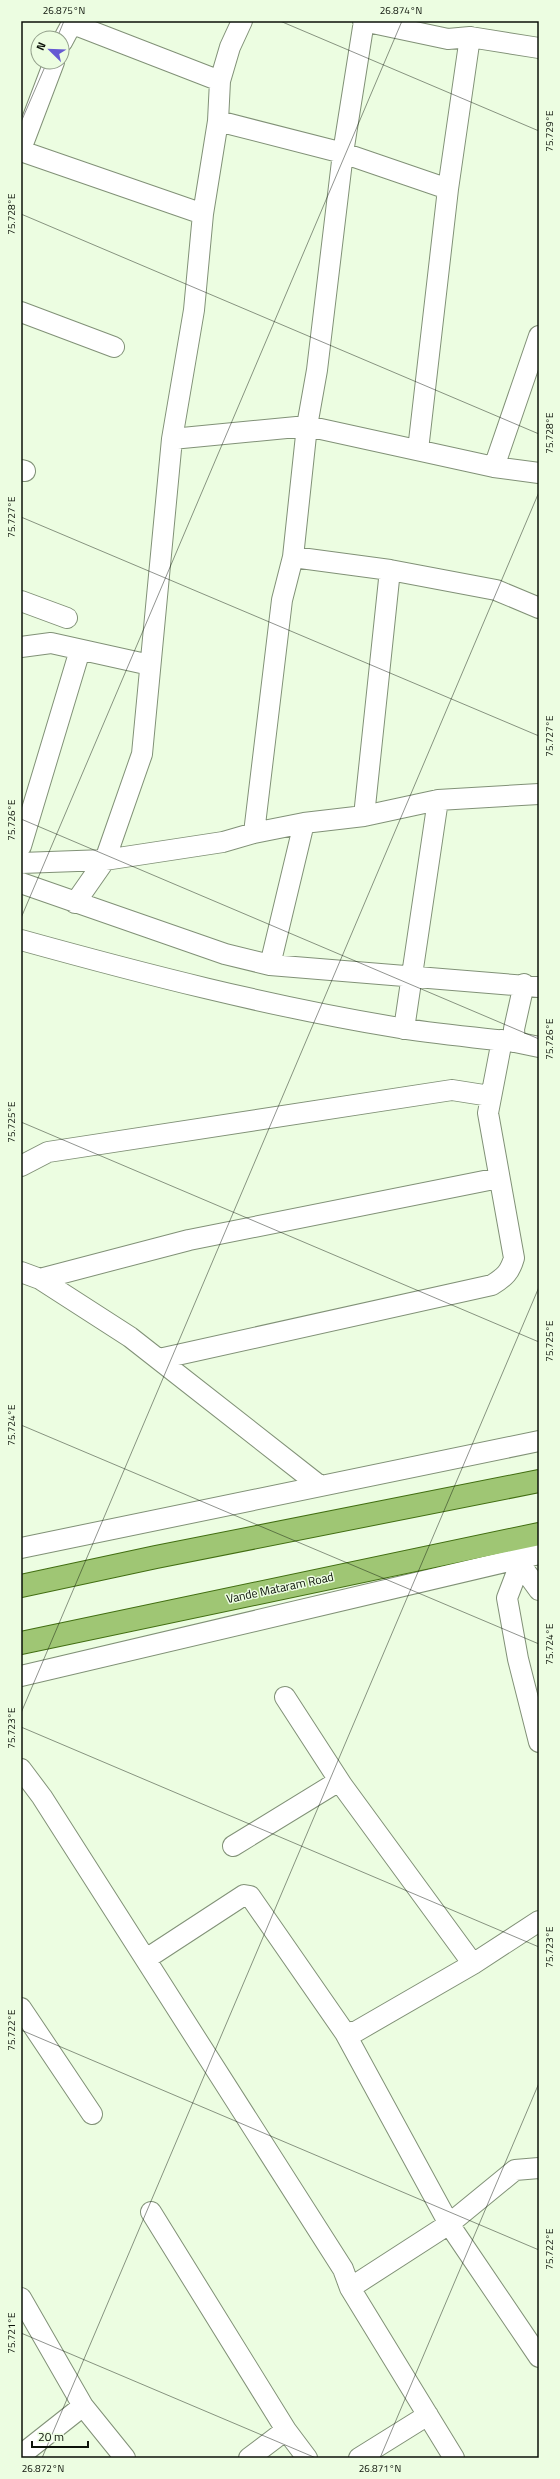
<svg xmlns="http://www.w3.org/2000/svg" width="560" height="2479" viewBox="0 0 560 2479" font-family="'Titillium Web',sans-serif">
<style>
.lines{fill:none;stroke-linecap:round;stroke-linejoin:round}
.minor-casing{stroke:#819177;stroke-width:22}
.major-casing{stroke:#426e12;stroke-width:24}
.minor{stroke:#fff;stroke-width:20}
.major{stroke:#9fc674;stroke-width:22}
.ticks{fill:none;stroke:#0b1108;stroke-width:1;stroke-opacity:0.45}
.labels{text-anchor:middle;stroke-width:3;stroke-linejoin:round;paint-order:stroke}
.street-label{font-size:12px;fill:#0b1108;stroke:#ecfde1}
.neatline{fill:none;stroke:#0b1108;stroke-width:1.5}
.ticks-label{font-size:10px;text-anchor:middle;fill:#0b1108}
</style>
<rect width="100%" height="100%" fill="#ecfde1"/>
<g class="lines">
<!-- minor casing -->
<g class="minor-casing">
<path id="minor" d="M363,21l85,18 22,-2 69,11
M62,42l8,-15 8,-1 142,55
M218,121l125,32 105,36
M21,149l33,-87
M21,151l182,63
M21,312l93,35
M172,439l135,-13 187,41 45,6
M418,450l30,-261 22,-152
M494,467l45,-131
M21,470l4,1
M293,557l97,13 -26,246
M390,570l106,20 43,18
M21,601l46,17
M21,647l30,-4 99,22
M254,833l28,-233 11,-43 14,-131 10,-56 26,-217 21,-132
M21,846l59,-196
M21,863l84,-3 118,-18 31,-9 50,-10 60,-7 74,-16 101,-6
M21,883l204,71 45,11 269,22
M75,903l30,-43 37,-106 30,-315 22,-129 9,-96 15,-93 2,-40 10,-34 12,-26
M21,940c123,34 247,66 373,87 40,7 80,10 120,15
M270,965l34,-142
M524,984l-10,45 1,13 24,5
M404,1029l34,-229
M21,1166l27,-14 404,-62 38,6
M21,1272l19,7 90,58 190,149
M40,1279l149,-39 310,-62
M159,1359l333,-74c13,-8 18,-13 22,-27l-26,-145 14,-73
M21,1548l518,-107
M517,1553l3,11 19,26
M520,1564l-13,34 11,61 21,83
M21,1676l518,-122
M285,1697l57,88 131,179
M21,1769l21,28 301,472 7,19 104,170
M233,1846l106,-65
M146,1959l98,-64 6,1 95,137 12,-2 116,-67 66,-43
M21,2008l71,106
M345,2033l104,191 90,133
M151,2212l135,218 21,28
M350,2288l99,-64 66,-54 24,-2
M21,2298l62,108 42,52
M21,2455l62,-49
M249,2458l37,-28
M359,2458l69,-43"/>
</g>
<!-- major casing -->
<g class="major-casing">
<path id="major" d="M21,1586l135,-29 383,-76
M21,1643l518,-109"/>
</g>
<!-- minor -->
<use href="#minor" class="minor"/>
<!-- major -->
<use href="#major" class="major"/>
</g>
<!-- ticks -->
<path class="ticks" d="M280,21l259,110M57,38l7,-17M21,122l26,-60M21,214l518,220M21,517l518,219M21,819l518,220M21,918l381,-897M21,1122l518,220M21,1425l518,219M21,1713l518,-1221M21,1727l518,220M21,2030l518,220M21,2333l295,125M42,2458l497,-1171M380,2458l159,-375"/>
<g class="labels">
<!-- street labels -->
<g class="street-label">
<text transform="translate(280 1588) rotate(-12)" y="4">Vande Mataram Road</text>
</g>
</g>
<!-- border -->
<rect width="560" height="2479" fill="none" stroke="#ecfde1" stroke-width="44"/>
<!-- north arrow -->
<g transform="translate(50 50) rotate(293)"><circle r="19" fill="#ecfde1" stroke="#929f8a"/>
<path d="M0-3L7 15L0 10L-7 15Z" fill="#665ad3"/>
<text y="-6" font-size="11" font-weight="bold" text-anchor="middle" fill="#0b1108">N</text>
</g>
<!-- scale -->
<path d="M32 2441v6h56v-6" fill="none" stroke="#0b1108" stroke-width="2"/>
<text x="38" y="2441" font-size="12" fill="#0b1108" stroke="#ecfde1" stroke-width="3" paint-order="stroke">20 m</text>
<rect x="22" y="22" width="516" height="2435" class="neatline"/>
<g class="ticks-label">
<text x="64" y="14">26.875°N</text>
<text x="401" y="14">26.874°N</text>
<text transform="translate(549 131) rotate(-90)" y="4">75.729°E</text>
<text transform="translate(11 214) rotate(-90)" y="4">75.728°E</text>
<text transform="translate(549 433) rotate(-90)" y="4">75.728°E</text>
<text transform="translate(11 517) rotate(-90)" y="4">75.727°E</text>
<text transform="translate(549 736) rotate(-90)" y="4">75.727°E</text>
<text transform="translate(11 820) rotate(-90)" y="4">75.726°E</text>
<text transform="translate(549 1039) rotate(-90)" y="4">75.726°E</text>
<text transform="translate(11 1122) rotate(-90)" y="4">75.725°E</text>
<text transform="translate(549 1341) rotate(-90)" y="4">75.725°E</text>
<text transform="translate(11 1425) rotate(-90)" y="4">75.724°E</text>
<text transform="translate(549 1644) rotate(-90)" y="4">75.724°E</text>
<text transform="translate(11 1728) rotate(-90)" y="4">75.723°E</text>
<text transform="translate(549 1947) rotate(-90)" y="4">75.723°E</text>
<text transform="translate(11 2030) rotate(-90)" y="4">75.722°E</text>
<text transform="translate(549 2249) rotate(-90)" y="4">75.722°E</text>
<text transform="translate(11 2333) rotate(-90)" y="4">75.721°E</text>
<text x="43" y="2472">26.872°N</text>
<text x="380" y="2472">26.871°N</text>
</g>
</svg>
